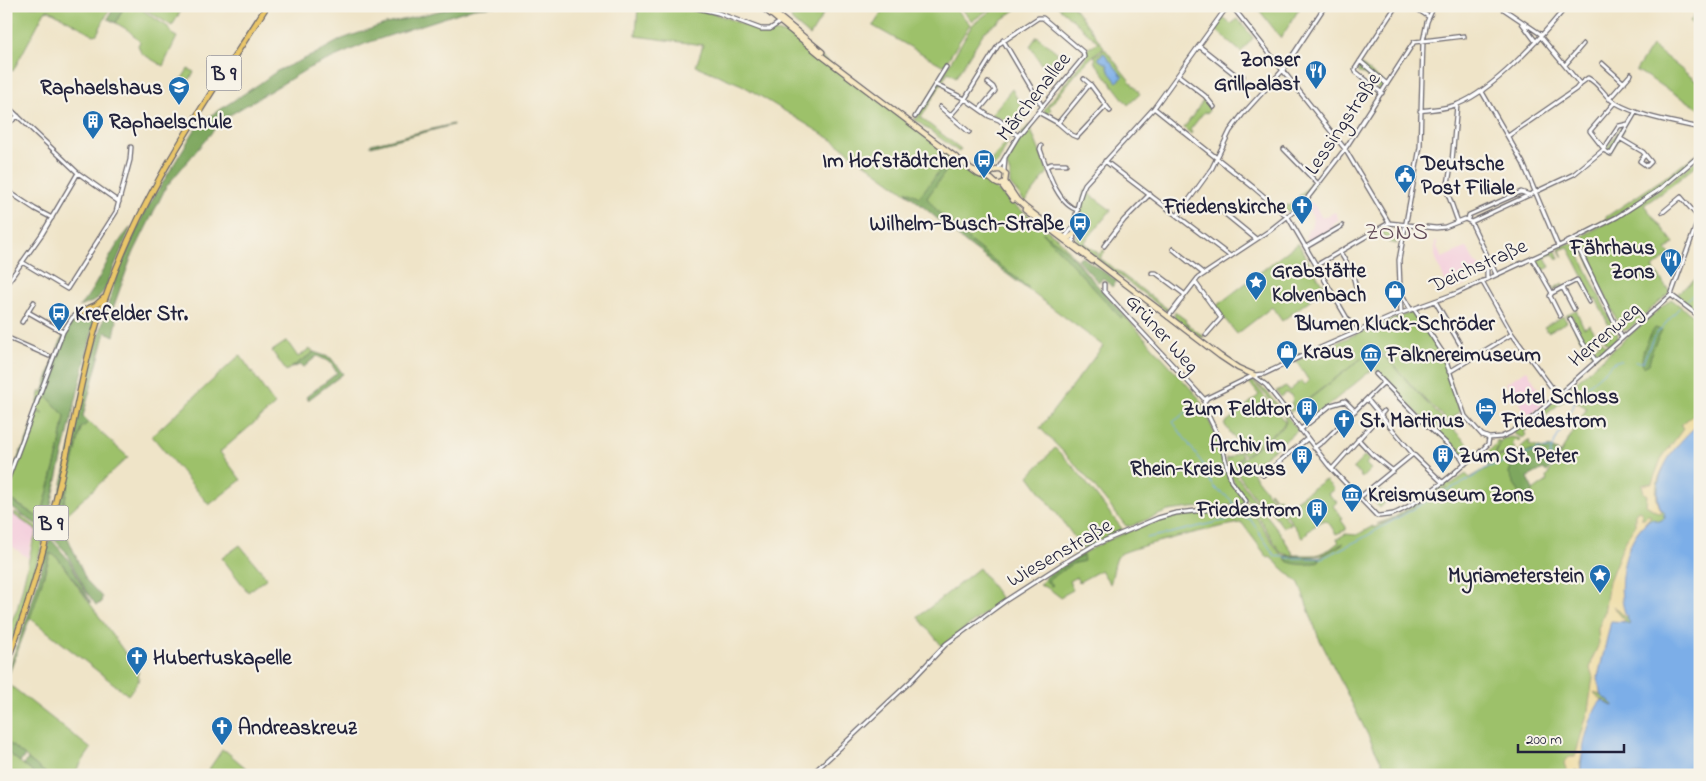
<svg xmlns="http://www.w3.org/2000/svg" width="1706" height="781" viewBox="0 0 1706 781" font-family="'Indie Flower',sans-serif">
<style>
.built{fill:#f4cfdd}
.green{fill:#9dc16a;stroke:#607252}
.forest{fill:#7ea75e;stroke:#50644c}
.sand{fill:#eeda9e;stroke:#887e6c}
.water{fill:#7caee8;stroke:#4f6892}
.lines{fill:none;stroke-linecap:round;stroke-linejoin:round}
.stream{stroke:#7caee8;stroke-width:1}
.street-casing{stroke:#6a666c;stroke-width:5.5}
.secondary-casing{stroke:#6a666c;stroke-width:7}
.primary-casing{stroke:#6a666c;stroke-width:7}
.street{stroke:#fff;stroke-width:3}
.secondary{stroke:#f7e8c3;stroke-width:4.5}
.primary{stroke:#eac669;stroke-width:4.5}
.labels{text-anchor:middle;stroke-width:4.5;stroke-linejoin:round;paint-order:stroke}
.shield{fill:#f7f3e8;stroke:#62616f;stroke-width:1}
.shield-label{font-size:20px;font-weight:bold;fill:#22223b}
.poi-label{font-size:21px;font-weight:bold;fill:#22223b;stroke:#f7f3e8;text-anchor:start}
.street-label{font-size:21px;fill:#22223b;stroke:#f7f3e8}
.quarter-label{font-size:24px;letter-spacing:1px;fill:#644d5a;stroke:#f7f3e8}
</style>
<rect width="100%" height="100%" fill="#f7f3e8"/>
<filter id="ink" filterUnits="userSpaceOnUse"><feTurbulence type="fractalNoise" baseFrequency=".02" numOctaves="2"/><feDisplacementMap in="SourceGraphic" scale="10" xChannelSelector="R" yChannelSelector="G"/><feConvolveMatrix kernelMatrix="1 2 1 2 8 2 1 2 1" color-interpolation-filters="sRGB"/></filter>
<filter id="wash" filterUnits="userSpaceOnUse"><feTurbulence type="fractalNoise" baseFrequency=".0096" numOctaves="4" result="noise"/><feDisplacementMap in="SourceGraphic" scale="20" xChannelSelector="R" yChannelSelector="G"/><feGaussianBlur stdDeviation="1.12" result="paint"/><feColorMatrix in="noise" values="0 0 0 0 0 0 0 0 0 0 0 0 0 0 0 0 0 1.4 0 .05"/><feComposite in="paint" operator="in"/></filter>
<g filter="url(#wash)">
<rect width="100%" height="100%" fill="#efe4c8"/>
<!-- built -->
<path class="built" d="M1309,201l7,6 6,11 13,-6 4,8 -7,4 3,4 -21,12h-6l-3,-5 3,-2 -1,-2 4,-4 2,-9 -7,-13z
M1435,241l2,1v5l5,11 25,-11 8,16h2l3,5 3,-2 2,7 -1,3 -22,11 -1,-1 -12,5 -14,-34z
M1527,370l19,32 -17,14 -23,-33z
M6,508l30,22v5l-5,8 -3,15 -22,-16z"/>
<!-- green -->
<path class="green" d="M6,6h105l-14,28 -3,1 -45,-25 -4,1 -32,60 -7,-2z
M124,6h18l-1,3 27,18 5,8 4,2 -14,29 -22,-13 -3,-8 2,-3 -12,-12 -12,-7z
M145,6h33l4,3 -10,17 -28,-17z
M638,6h25l50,7 51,19 26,1 193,147 4,1 22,20 51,39 62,77 3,-1 74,82 20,45 6,26 6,14 22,29 28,43 38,3 25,-15c-6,2 -11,7 -18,10 -14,6 -30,3 -45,0l-27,-43 2,-3h4l19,24 15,24h23l13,-6 9,-7 -2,-3 8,-5 12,1 16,-9v2l18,-7 56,-34c-22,9 -45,34 -70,37l18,-7 52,-35 4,2 15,-10 4,4 19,-11 9,-10 16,-4 4,-3 2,2 3,-2 -2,-3 7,-6h2l-1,4 14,4 -19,3 -15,22 18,30 6,-13 14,-10 -1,-3 41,-70 -16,-9v-13l100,-87 29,22v102l-9,8 -26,81v6l-5,3 -10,-2 -12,12 -9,19 1,72 -1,2 -4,-2 -14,-1 -6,30 5,50 4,4 -1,1 -10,-6 -2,1 -10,20 -6,54h-197l-70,-139 -19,-53 -29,-26 -2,1 -26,-35c-14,1 -116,25 -123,32 -5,5 -6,22 -9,29l-9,-14 -22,12 -3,-5 -7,4 4,9 -13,7 -12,-9 -9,-3c12,-14 29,-22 44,-31 46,-28 97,-41 150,-46l-1,-3 -41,3 -23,3 -37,15h-5l-47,-58 -39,-40 63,-82 -1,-1 -75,-56 -84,-69 -109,-79 -92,-56 -46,-19 7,-21 -67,-9z
M780,6h28l15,9 -13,21 -18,-15 -1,-5z
M886,6h67l17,18 -26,42 -71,-40z
M959,6h35l-22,15z
M997,6h24l-37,26 -28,45 -8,-5 -27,46 40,31 -2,3 -45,-33 5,-2 -1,-2 21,-33 33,-57z
M1057,6h16l31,41c-22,16 -38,40 -55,60l2,2 -4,6 -3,-5 42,-53 1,-8 11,-7z
M1256,6h45l-20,32z
M1700,8v21l-10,-7z
M1223,18l8,6 7,-5 15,19 -12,14 -26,-23z
M1037,36l21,17 -13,17 -15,-24z
M1652,46l48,38v25l-64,-39z
M1105,49l35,45 -12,11 -34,-44 2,-2 -2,-3z
M1362,65l23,19 -4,6 -4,-2v-4l-13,-10 -6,-1v-6z
M188,69l6,3 -7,12 -6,-4z
M1012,89l15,28 -12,14 -15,-13 -9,-3z
M1205,98l2,2 2,11 -2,2 -3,-1 -14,18 2,2 -1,2 -7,-6z
M1029,125l19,47 -23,30 -15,-18v-11l-4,-8c3,-16 12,-28 23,-40z
M1623,126l2,2 -15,25 -4,-4 15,-22z
M1010,138l-12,25 -10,7h-5z
M1700,151c-4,7 -13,13 -19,19 -29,24 -60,44 -94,61l1,-3 18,-9v-2l67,-45z
M1700,157v5l-29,24 -27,19 30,38 -8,7 4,4 -17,14 17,24 -41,37 -5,2 -5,-6 -40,-85 3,-4c43,-21 82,-48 118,-79z
M1312,180l3,4 -7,10h-4l-9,10v4l-3,3h-6l-2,-3 3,-3 2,1 21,-21 -1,-2z
M1084,190l27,20 -27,33 14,10 -3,4 -17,-15 -2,-4z
M1388,226l9,18 -10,-2 -6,-12z
M1298,243l24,41 2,-2 3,5 -45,34 -10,-14 -35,27 -22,-27z
M1570,243l5,3 43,89 -1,4 -8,7 -5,-7 6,-3 -1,-3 3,-1 -16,-33 -3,1 -11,-20 2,-2 -16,-31 -8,3 3,8 -4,-8 1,-3z
M1103,250l2,1 -5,7 69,52h-4l-69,-52z
M1552,251h4l3,8h-2l-4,-5 -8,3 5,10 -8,4 11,18 10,-6 1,2 -10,5h-2l-17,-31z
M1700,276v38l-24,-18v-2z
M1576,310l8,18 6,-3 6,13 -7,3 4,7 7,-4 -1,-2 2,-2 6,7 -11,10c-8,-5 -17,-20 -22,-30 -1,-4 0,-8 -2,-12l-5,2 -2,-2z
M1175,312l11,8 -1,2 19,15 -2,1 -28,-21z
M1412,312l16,22 14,22 18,56 -12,9 -23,-21 -39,-43 -7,-5 -10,2 7,-1 10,5 39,43 49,49 -5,4v2l3,1 -5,4 -66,-64 -27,-29 -60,49 -11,-13 59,-46 -71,54 -2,-1 4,-4 -2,-4 2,-3 -2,-5 -5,-2 -5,4 -5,-6 10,-4 3,4 12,-10 3,4 5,-4 -13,-20 58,-26z
M1563,316l4,6 -19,10 -4,-5z
M287,341l11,16 11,-8 5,3 -28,19 -14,-20z
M240,355l35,50 -55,47 21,28 -32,25 -57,-69z
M1251,380l34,42 -4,6 -36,27 -5,-5h3l-19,-26 35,-29 -11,-14z
M1253,380l14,12 31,38 -45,36 -3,-1 -2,2 43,57 -8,3 -17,-22 -7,-1 -20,-29v-14l44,-34 3,-5 -2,-6z
M41,390l24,26 -6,34 -18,67 -5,-1 -27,-18 -1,-4 1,-6 -2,-2 15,-38h2l13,-36 6,2 -7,-5z
M1566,390l2,7 -44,35 2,3 -3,3 -9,-4 -1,-2 30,-21z
M89,422l39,35 -61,57 -4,-6 18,-80z
M1511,437l9,2 -2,3 -2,-2 -4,4 3,4 -5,4 -15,5 7,-18z
M1497,440l3,1 -6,16 -6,9 -4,-6v-4l12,-12z
M1055,448l19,19 49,63 -40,19 -54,-73z
M1239,451l4,5 -6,5v15l20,28c-19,-3 -27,-30 -31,-47l3,1z
M1365,456l4,4 -3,4 5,5 -9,9 -3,-3 1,-1 -7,-6z
M1323,481h3l8,8 -6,5 9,8 -4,4 10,12 -2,2 5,7v3l-10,4 -7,-11 -5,-3 -17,11 1,2 -6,5 -20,-31 -13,-15 1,-1 6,8 3,-2 2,8 6,1z
M1382,491l5,8 -3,2 1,2 -5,5 -8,-8z
M15,512l30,21 -19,70 -20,53v-26l11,-20 16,-68 4,-10 -1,-2 -22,-15z
M240,545l27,33 -19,14 -26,-34z
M51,553l7,5 6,9 74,104 1,9 -11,15 -98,-77z
M979,568l23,32 -60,46 -24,-29z
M6,682l85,67 -18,26h-25l-42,-34z
M222,750l4,1 28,24h-17l-3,-2 -1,2h-19l-5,-6z
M6,751l30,24h-30z"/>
<!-- forest -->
<path class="forest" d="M114,6h10l-8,17 -8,-4z
M459,6h37l-22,2 -107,35 -58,25 -86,51 -57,68 -35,71 -19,53 5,10 -3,15 -8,-4 -23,84 6,6 -8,6 -18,80 4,6 -4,7 2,10 21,49 16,17 -1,6 -5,2 -10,-14 -20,-39 -16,-17 36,-154 30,-104 27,-62 56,-92 60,-39 18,-13 36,-16 29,-16 40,-14z
M453,124v1l-82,21v-2z
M947,161l4,3 -24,34 12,15 11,7 21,22 58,46 -2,1 -60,-45 -60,-51 -1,-3 13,7z
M131,227l-27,64 -9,10 -16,6c22,-24 29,-56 52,-80z
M1042,232l20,14 63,70 -4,2z
M1080,257l4,1 33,23 -5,6 -9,-9 -5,4 -21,-23z
M83,314l10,1 1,9 -49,206 -39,-26v-17l1,-1 2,2 -1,6 1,5 27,17 5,1 18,-67 6,-34 -22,-24 13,-38 5,-2 -3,-4c6,-13 10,-30 25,-34z
M1655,328l7,2 -9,18 -4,16 -6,3c-4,-13 5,-28 12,-39z
M314,352l17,6 12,16 -35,26 -2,-3 31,-24 -7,-11 -13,-6 -13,11 -5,-2 -4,2 -1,-1z
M1548,447l12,5 -13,20 -4,-3 -15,8 5,14 -7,14 -17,-31 5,-20 29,-5 4,1z
M50,538l18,21 23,44 -33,-45 -8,-5 -15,51 -29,78v-5l24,-68z
M1083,555l1,6 -12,3 -22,15 -2,2 5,4 -2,1 -7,-7 3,-4z
M1285,556l34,2 1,2c-9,7 -24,5 -34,1z
M6,741l19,15 -5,6 -14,-11z
M28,759l20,16h-12l-13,-11z"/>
<!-- sand -->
<path class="sand" d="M1695,413l3,10c-18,26 -56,53 -36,89l-3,1 -13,-8 1,-10 -3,-2 -2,-8 10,-2 9,-24 22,-30 -2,-4z
M1639,510l3,2 -1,6h4l2,-3 4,1 -13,15 -9,19 -8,39 6,29 -14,-12 12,15 -14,1 -13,55 2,15 2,4 -7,-4 -1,1 9,8h-2l-21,61 1,11 -6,-3v2l4,3h-8l-1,-3h-3l-3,-9 5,-6h6l13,-46 5,-34 -3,-8 3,-12 6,-13 -1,-15 6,-16 5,-32 16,-40 10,-15v-13z"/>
<!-- water -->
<path class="water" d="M1104,53l19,24 -6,5 -7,-9 -3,-9 -8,-4v-3z
M1700,423v352h-116l-3,-2c-1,-17 8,-59 20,-72h2l9,5 2,-1 -11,-8 -3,-5 -2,-15 13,-56 14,1 3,2 2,-1c-16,-24 -8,-72 9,-93 3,-4 8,-8 11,-11l10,2 5,-3v-2h-2l2,-3c-5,-4 -6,-8 -7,-14 -3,-30 20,-58 42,-76z"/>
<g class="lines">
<!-- stream -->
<path class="stream" d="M1687,300l13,-11
M1635,362h8l10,-24 26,-30
M1573,404l6,-11 37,-32h6
M1192,408l-19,14 29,41c3,8 8,20 14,26 7,7 14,6 18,16
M1553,446l20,-41
M1516,459l23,-10h12
M1512,460l3,-1
M1548,467l4,-20
M1236,510l8,7 6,2 25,37 15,2h32l39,-19 84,-48 22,-10 21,-14 23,-7
M1146,538c32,-5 64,-16 97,-21"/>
</g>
</g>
<g filter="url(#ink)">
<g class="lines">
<!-- street casing -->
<g class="street-casing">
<path id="street" d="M688,6l30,7 43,16h9l10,-7
M1413,6l16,11
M1499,6l43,29
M1229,8l6,2 110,139 44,74
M1522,23l14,19
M1541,37l39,47
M1003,40l39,66
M1199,46l38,30h6
M1360,61l27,23
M1602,63l22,20
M1565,65l18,-21
M1178,75l27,21 9,11
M1084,79l6,5
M936,85l29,14 24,17 10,4 19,16
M1482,92l41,71 35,83
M1382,93l-26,-21 -1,-3 41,-63
M1609,99l22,-25
M6,105l72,68 41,29
M1457,105l-5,56 -5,28 1,5 10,28
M1106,106l-29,31 -5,-2 -14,-12 32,-39 20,27
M940,107l29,25
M1154,108l99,79 35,30 67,115
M980,109l15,-18 -2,-4 -5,-4
M1420,111c12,-2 27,-2 38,-7 35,-14 79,-62 103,-91
M1038,112l20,11
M950,116l15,-17 34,-55 39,-26h5l40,34 1,5 -66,79 -20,33
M915,117l31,-50
M6,125l12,-9
M1508,136l68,-47 4,-5 8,-6c11,5 16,18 26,24 26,15 56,19 86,26
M1621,139l22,13 8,10 -4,4 -7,-5 5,-6
M1041,146l-1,3c7,19 17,56 38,61
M1284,149l34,35
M1604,149l-14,-18 25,-29
M1603,150l16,-24 9,-2
M1105,161l125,95
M1047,166l4,-2h15
M1004,171l1,-14
M6,190l29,19 17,9
M1218,208l38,31
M1663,212l18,-15 18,21
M1178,215l34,-47 18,-37 12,-16 41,-45 42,-64
M1468,219l1,-4 52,-23 9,3
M1471,222l25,52
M1389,223l47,5 9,-1 20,-8 6,3 103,-48 29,-24 8,4 24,-41
M1065,237l10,-12
M1574,239l48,99
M1074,244c-2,-14 4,-47 11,-60l69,-76 70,-97 5,-3
M1104,246l20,-26 26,-26
M1306,247l36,-21
M1173,249l31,25
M1340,252l12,20 5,19
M1532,258l20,35 25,-13 12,22
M22,262l45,27 49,-77 14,-52 1,-13
M1317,265l72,-42
M1152,273h4l28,21
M1487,279v-20
M1482,281l30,53 46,62
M1195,282l26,36 -15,17
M1104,284v7l101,109
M6,285l36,-51 36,-61
M1563,288l11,21
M1401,293l10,17
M1552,293l-2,3 10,20
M1671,295l29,22
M1435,301l25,43
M34,302l-6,10 35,20
M1414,309l29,44 22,63 17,19 7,3 12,-1 9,-4 22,-15 139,-123 29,-80
M1401,313l-2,-53 21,-113 3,-106 4,-19 7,-16
M1168,317l30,-39 71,-47 33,-26 43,-56 69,-107 50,-6v1
M1570,319l12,23 14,19
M22,322l6,-10
M6,337l43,19
M1449,372l63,-38
M1376,374l42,43 43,40 4,7
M1254,376l12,9 12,15 51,66 48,50c5,0 11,-1 16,-2 18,-6 58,-37 72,-51
M1367,399l46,55 30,29
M1300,430l31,-25 14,-4 10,10
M1358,439l14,15 21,17
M1323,442l61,-60
M1314,448l8,-6
M1478,454l10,-10 1,-6
M1467,462l9,-7
M1255,466l8,9 44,-36
M1332,469l52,-58
M6,484l57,-152 9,-14 8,-6
M1359,498l54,-44
M811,775l100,-94 35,-37 59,-43 59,-38 30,-18 64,-27 18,-5 68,-7 2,-5 -15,-20 -11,-41 -13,-27 -3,-11 3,-4 47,-23 10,-1 40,-19 92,-40 61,-22 117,-54 43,-22 43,-28 40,-34"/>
</g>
<!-- secondary casing -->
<g class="secondary-casing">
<path id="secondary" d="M761,6l61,50 156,118c4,2 9,3 13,5 5,4 6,8 14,3l1,-8 -5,-4h-5l-8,4 -15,-4
M766,6l56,46
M1005,182l12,18 9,8 194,148 18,12 16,7
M1001,184l12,16
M1025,210l67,51
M1067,239l7,-5"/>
</g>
<!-- primary casing -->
<g class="primary-casing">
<path id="primary" d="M80,312l16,-7 8,-7
M80,312l13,1 7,3
M6,664c29,-73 47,-149 64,-225 10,-48 19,-97 36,-143 36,-105 102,-197 161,-290"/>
</g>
<!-- street -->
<use href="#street" class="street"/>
<!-- secondary -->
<use href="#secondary" class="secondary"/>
<!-- primary -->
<use href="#primary" class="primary"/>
</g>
</g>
<!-- icons -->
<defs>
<g id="restaurant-pin" transform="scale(1.125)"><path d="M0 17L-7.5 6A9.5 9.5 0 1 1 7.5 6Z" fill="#1f6fb2" stroke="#f7f3e8"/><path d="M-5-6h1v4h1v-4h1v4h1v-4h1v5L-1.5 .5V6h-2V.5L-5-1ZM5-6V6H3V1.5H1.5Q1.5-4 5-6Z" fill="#fff"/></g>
<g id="school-pin" transform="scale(1.125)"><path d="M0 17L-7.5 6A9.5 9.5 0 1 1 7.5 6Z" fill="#1f6fb2" stroke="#f7f3e8"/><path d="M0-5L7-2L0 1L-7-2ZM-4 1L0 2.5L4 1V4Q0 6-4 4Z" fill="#fff"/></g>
<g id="building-pin" transform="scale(1.125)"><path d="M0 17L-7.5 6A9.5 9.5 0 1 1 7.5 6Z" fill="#1f6fb2" stroke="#f7f3e8"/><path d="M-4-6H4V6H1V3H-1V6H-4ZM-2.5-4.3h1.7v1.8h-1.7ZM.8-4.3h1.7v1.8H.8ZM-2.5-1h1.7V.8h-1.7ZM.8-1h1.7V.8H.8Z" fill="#fff"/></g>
<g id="bus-pin" transform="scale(1.125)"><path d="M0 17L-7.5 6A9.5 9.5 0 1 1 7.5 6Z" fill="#1f6fb2" stroke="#f7f3e8"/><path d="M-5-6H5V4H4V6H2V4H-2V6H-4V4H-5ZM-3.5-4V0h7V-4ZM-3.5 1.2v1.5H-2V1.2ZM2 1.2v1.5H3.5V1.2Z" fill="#fff"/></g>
<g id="civic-pin" transform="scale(1.125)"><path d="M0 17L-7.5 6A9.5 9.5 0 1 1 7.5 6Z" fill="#1f6fb2" stroke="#f7f3e8"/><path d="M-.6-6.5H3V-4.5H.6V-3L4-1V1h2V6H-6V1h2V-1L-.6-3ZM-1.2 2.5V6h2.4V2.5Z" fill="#fff"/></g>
<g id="church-pin" transform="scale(1.125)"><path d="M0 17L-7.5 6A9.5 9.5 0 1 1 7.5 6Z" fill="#1f6fb2" stroke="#f7f3e8"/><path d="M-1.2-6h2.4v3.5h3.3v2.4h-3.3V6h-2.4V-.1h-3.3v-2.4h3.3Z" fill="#fff"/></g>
<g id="sight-pin" transform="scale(1.125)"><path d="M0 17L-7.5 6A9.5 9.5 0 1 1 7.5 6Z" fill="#1f6fb2" stroke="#f7f3e8"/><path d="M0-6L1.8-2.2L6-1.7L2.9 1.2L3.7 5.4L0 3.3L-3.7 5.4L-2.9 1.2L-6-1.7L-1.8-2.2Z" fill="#fff"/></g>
<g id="shop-pin" transform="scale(1.125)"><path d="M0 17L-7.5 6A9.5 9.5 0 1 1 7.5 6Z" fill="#1f6fb2" stroke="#f7f3e8"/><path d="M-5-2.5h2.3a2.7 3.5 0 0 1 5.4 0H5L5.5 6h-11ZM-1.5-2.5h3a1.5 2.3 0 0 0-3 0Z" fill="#fff"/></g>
<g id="museum-pin" transform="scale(1.125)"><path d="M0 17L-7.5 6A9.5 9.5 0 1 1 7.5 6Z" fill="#1f6fb2" stroke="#f7f3e8"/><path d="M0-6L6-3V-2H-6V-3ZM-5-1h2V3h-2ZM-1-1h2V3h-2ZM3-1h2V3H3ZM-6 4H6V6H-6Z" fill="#fff"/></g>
<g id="hotel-pin" transform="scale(1.125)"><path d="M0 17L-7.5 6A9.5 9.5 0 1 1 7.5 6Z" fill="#1f6fb2" stroke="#f7f3e8"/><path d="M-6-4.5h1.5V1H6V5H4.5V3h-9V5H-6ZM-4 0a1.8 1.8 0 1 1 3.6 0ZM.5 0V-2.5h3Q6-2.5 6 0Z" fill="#fff"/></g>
</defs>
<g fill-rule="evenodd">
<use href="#restaurant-pin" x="1316" y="71"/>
<use href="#school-pin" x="179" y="87"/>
<use href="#building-pin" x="93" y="121"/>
<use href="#bus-pin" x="984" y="160"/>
<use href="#civic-pin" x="1405" y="175"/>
<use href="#church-pin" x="1302" y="206"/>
<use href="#bus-pin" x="1080" y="223"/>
<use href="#restaurant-pin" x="1671" y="259"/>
<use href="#sight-pin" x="1256" y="282"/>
<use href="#shop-pin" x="1395" y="291"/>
<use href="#bus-pin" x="59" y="313"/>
<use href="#shop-pin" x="1287" y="351"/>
<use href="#museum-pin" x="1371" y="354"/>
<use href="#building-pin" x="1307" y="408"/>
<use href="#hotel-pin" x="1486" y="408"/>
<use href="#church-pin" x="1344" y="420"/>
<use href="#building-pin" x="1443" y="455"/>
<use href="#building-pin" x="1302" y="456"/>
<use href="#museum-pin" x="1352" y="494"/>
<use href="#building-pin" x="1317" y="509"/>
<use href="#sight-pin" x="1600" y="575"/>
<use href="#church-pin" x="137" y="657"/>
<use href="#church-pin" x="222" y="727"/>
</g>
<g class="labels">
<!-- shield labels -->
<g class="shield">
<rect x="206.5" y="55.5" width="35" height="35" rx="4"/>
<rect x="33.5" y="505.5" width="35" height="35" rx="4"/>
</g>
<g class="shield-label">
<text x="224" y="80">B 9</text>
<text x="51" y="530">B 9</text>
</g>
<!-- poi labels -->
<g class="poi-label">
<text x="1300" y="66" text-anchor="end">Zonser<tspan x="1300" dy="24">Grillpalast</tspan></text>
<text x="163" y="94" text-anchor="end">Raphaelshaus</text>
<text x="109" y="128">Raphaelschule</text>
<text x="968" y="167" text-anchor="end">Im Hofstädtchen</text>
<text x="1421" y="170">Deutsche<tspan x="1421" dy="24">Post Filiale</tspan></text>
<text x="1286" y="213" text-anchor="end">Friedenskirche</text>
<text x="1064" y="230" text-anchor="end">Wilhelm-Busch-Straße</text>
<text x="1655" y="254" text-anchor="end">Fährhaus<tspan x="1655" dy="24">Zons</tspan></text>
<text x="1272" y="277">Grabstätte<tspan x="1272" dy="24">Kolvenbach</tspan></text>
<text x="75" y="320">Krefelder Str.</text>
<text x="1395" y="330" text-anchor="middle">Blumen Kluck-Schröder</text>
<text x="1303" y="358">Kraus</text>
<text x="1387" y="361">Falknereimuseum</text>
<text x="1502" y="403">Hotel Schloss<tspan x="1502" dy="24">Friedestrom</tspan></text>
<text x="1291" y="415" text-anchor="end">Zum Feldtor</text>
<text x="1360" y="427">St. Martinus</text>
<text x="1286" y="451" text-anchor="end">Archiv im<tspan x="1286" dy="24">Rhein-Kreis Neuss</tspan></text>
<text x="1459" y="462">Zum St. Peter</text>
<text x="1368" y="501">Kreismuseum Zons</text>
<text x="1301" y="516" text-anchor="end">Friedestrom</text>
<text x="1584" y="582" text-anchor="end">Myriameterstein</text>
<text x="153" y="664">Hubertuskapelle</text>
<text x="238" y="734">Andreaskreuz</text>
</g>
<!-- street labels -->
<g class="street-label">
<text transform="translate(1033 96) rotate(-52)" y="7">Märchenallee</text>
<text transform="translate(1342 123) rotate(-56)" y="7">Lessingstraße</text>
<text transform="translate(1478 265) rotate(-24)" y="7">Deichstraße</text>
<text transform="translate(1163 333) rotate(48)" y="7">Grüner Weg</text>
<text transform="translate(1604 334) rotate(-41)" y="7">Herrenweg</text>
<text transform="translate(1059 552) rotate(-30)" y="7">Wiesenstraße</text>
</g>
<!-- quarter labels -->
<g class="quarter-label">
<text x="1397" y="239">ZONS</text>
</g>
</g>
<!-- margin -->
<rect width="1706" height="781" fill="none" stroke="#f7f3e8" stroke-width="25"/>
<!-- scale -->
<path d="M1518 744v8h106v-8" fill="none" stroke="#22223b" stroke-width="2.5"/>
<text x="1526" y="744" font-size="15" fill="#22223b" stroke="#f7f3e8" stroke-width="4" paint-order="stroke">200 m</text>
</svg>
